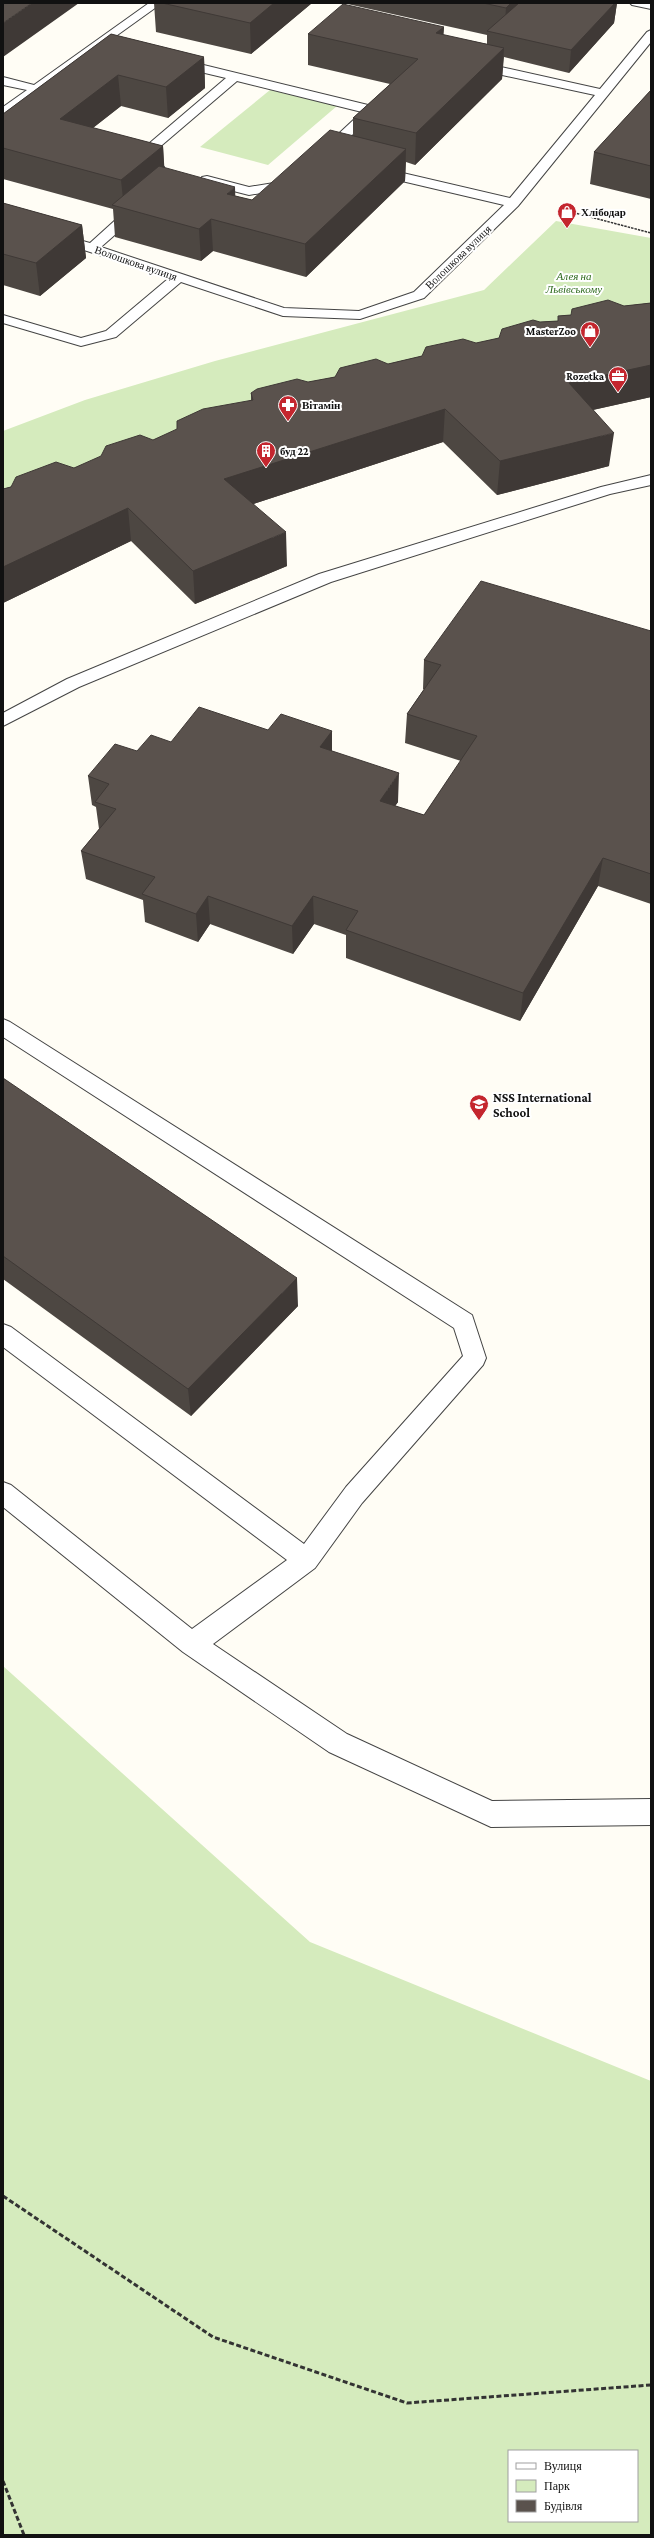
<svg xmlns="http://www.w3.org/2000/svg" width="654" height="2538" viewBox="0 0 654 2538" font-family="'Crimson Pro',serif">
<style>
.green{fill:#d5ebbd;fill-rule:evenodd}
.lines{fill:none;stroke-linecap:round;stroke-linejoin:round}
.minor-casing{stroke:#444;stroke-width:2}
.path-far1{stroke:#333;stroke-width:1.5;stroke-dasharray:2.5 1;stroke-linecap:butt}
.path{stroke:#333;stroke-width:3;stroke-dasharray:5 2.5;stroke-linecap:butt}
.minor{fill:#fff;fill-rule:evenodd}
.wall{fill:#4d4742}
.shaded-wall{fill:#3f3936}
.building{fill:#5a524d;stroke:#3f3936}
.labels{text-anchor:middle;stroke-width:4;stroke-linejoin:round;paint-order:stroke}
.far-poi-label{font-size:11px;font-weight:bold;fill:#111;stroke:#fff;text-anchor:start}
.far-street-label{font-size:11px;fill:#111;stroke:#fff}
.far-park-label{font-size:11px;font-style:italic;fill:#2f6b1f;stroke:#fff}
.poi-label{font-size:13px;font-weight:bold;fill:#111;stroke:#fff;text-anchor:start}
</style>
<rect width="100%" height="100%" fill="#fffdf5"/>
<!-- green -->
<path class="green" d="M270,90l67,16 -69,59 -68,-18z
M556,221l95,17v97l-648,189v-93l82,-31 130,-39 269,-71z
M3,1666l307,276 341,139v454h-648zM509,2451h128v70h-128z"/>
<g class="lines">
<!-- minor casing -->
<g class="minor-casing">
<path id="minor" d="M149,3h13l-159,114v-10l24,-17 -24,-5v-8l31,8z
M630,3h21v6l-19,-4z
M651,30v12l-133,164 -94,92 -64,21 -77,-3 -102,-34 -65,55 -35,9 -78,-23v-8l78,23 25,-7 63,-53 -82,-27 -84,-24v-8l87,24 42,-38 5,-1 7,4 -2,3 -41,36 183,61 75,3 55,-19 90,-87 -132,-31 -1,-3 1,-3 5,-1 133,31 85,-103 -125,-27v-6l4,-1 126,28 47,-57z
M175,58l193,47 7,7 -46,46h-10l-1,-3 1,-3 43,-40 -125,-31 -82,70 1,9 8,7 -6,4 -14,-10 1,-14 81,-69 -55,-13v-6z
M207,176l42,11 43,-7 6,4 -6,4 -43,7 -47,-12 -1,-3 1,-3z
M651,475v10l-41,9 -279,88 -252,105 -76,39v-13l64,-34 252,-105 282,-87z
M3,1019l7,3 462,293 14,43 -3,7 -121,138 -47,65 -102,76 134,90 145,67 159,-2v26l-160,2 -162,-75 -146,-100 -180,-145v-25l8,3 181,144 95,-69 -284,-213v-23l8,3 293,217 42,-57 117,-131 -9,-28 -451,-291z"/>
</g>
<!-- path-far1 -->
<path class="path-far1" d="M560,209l91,24"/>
<!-- path -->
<path class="path" d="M3,2196l210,141 194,66 244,-18
M3,2481l21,54"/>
<!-- minor -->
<use href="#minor" class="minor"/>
</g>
<!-- wall -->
<path class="wall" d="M154,3h158l-61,51 -95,-22z
M343,3h274l-3,20 -45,50 -65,-16 -2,22 -87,86 -9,-3 -1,19 -99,96 -93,-26 -12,10 -86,-24 -2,-28 -110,-30v-65l108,-80 93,23 1,31 -37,30 -47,-12 -28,22 70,18 1,22 71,28 17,4 101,-64v-18l37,-34 -82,-19v-31l136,-7 -1,8 44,9v-9z
M651,90v109l-61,-15 4,-32z
M3,203l79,22 4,33 -46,38 -37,-11z
M651,303v94l-58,13 16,56 -112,29 -54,-53 -190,62 34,62 -92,38 -64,-63 -128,62v-114l71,-21 79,-28 98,-40v-7l84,-16 53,-13 34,-8 77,-18 41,-16 18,-1v-5l13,-1 53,-9z
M651,631v273l-53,-18 -78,135 -174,-63v-23l-32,-11 -21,30 -83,-30 -12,18 -53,-20 -2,-22 -57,-21 -5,-28 18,-22 -3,-22 -4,-2 -4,-29 49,-25 34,-9 97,-12 64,1v20l66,51 -3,4 29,9 37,-54 -56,-18 2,-29 17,-25h-1l1,-29z
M3,1078l295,228 -107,110 -188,-137z"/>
<!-- shaded-wall -->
<path class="shaded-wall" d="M32,3h47l-76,54v-34z
M274,3h38l-61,51 -1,-31z
M511,3h28l-35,32 2,-27z
M615,3h2l-3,20 -45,50 2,-23z
M444,27l-2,30 -6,-24z
M504,48l-2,31 -87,86 1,-32z
M204,57l1,31 -37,30 -2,-31z
M118,75l3,31 -58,45 -3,-32z
M163,146l2,32 -41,30 -3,-28z
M406,149l-1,32 -99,96 -1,-33z
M235,187l1,32 -9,-25z
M211,219l2,32 -12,10 -2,-32z
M82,225l4,33 -46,38 -4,-33z
M651,365v32l-86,19 4,-33z
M445,409l-2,33 -217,71 -2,-34z
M614,433l-5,33 -112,29 3,-34z
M128,508l3,33 -128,62v-36z
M286,532l1,34 -92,38 -2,-33z
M332,731v29l-12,-13z
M399,773l-1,29 -19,27 1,-28z
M603,858l-5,28 -78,135 3,-28z
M208,896l2,28 -12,18 -2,-28z
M313,896l1,28 -21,30 -1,-28z
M297,1278l1,28 -107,110 -3,-27z"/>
<!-- building -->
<path class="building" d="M3,3h29l-29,20z
M162,3h112l-24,20z
M483,3h28l-5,5z
M519,3h96l-44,47 -84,-19z
M343,4l101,23 -8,6 68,15 -88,85 -63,-15 65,-59 -110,-25z
M111,34l93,23 -38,30 -48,-12 -58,44 103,27 -42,34 -118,-32v-34z
M651,90v76l-57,-14z
M330,130l76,19 -101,95 -94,-25 -12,10 -87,-24 47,-39 76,21 -8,7 25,6z
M3,203l79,22 -46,38 -33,-9z
M608,300l16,6 27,-3v62l-82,18 45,50 -114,28 -55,-52 -221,70 62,53 -93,39 -65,-63 -125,59v-78l8,-2 5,-10 40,-15 18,6 27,-12 5,-10 34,-11 13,5 24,-11v-8l26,-12 50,-9 -2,-7 6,-4 40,-10 11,3 27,-5 5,-9 36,-9 12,5 34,-8 4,-9 37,-8 13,4 23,-5 3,-9 31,-9 7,2 18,-1v-5l13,-1 1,-6z
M481,581l170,50v243l-48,-16 -80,135 -177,-63 12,-19 -45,-15 -21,30 -84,-30 -12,18 -54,-20 13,-17 -74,-26 35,-42 -21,-7 14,-18 -21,-8 27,-32 22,7 14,-16 20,7 28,-35 69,23 13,-16 51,17 -12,16 79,26 -19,28 44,14 53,-79 -70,-22 34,-49 -17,-5z
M3,1078l294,200 -109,111 -185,-133z"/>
<!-- icons -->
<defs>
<g id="shop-pin" transform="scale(1)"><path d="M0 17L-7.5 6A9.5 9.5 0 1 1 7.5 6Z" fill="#c4262e" stroke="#fff"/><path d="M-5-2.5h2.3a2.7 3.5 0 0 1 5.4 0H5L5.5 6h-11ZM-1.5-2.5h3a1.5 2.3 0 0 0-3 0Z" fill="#fff"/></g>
<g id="office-pin" transform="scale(1)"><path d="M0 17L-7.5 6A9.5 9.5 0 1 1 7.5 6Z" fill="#c4262e" stroke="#fff"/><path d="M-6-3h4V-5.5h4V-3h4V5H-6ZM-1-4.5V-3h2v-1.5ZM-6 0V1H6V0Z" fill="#fff"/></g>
<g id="pharmacy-pin" transform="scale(1)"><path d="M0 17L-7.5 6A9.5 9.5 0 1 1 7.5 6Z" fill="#c4262e" stroke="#fff"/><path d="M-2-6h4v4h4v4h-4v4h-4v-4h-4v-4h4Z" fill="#fff"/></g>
<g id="building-pin" transform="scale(1)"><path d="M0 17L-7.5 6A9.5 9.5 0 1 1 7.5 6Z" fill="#c4262e" stroke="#fff"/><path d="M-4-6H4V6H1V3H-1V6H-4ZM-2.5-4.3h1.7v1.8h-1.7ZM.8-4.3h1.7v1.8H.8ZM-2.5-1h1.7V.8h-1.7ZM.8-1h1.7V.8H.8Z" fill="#fff"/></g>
<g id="school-pin" transform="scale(1)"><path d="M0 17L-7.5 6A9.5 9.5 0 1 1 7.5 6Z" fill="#c4262e" stroke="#fff"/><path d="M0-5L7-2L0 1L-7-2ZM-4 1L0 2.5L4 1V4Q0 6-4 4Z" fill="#fff"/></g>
</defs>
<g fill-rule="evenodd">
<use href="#shop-pin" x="567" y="212"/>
<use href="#shop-pin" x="590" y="331"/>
<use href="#office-pin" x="618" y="376"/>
<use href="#pharmacy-pin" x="288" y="405"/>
<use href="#building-pin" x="266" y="451"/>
<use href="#school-pin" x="479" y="1104"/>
</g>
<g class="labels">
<!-- far-poi labels -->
<g class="far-poi-label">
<text x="581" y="216">Хлібодар</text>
<text x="576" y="335" text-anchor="end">MasterZoo</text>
<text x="604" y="380" text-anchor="end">Rozetka</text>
<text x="302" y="409">Вітамін</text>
<text x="280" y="455">буд 22</text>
</g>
<!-- far-street labels -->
<g class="far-street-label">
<text transform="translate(458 257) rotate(-44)" y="4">Волошкова вулиця</text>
<text transform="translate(136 263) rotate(19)" y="4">Волошкова вулиця</text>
</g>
<!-- far-park labels -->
<g class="far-park-label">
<text x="574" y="280">Алея на<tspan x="574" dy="13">Львівському</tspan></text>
</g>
<!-- poi labels -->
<g class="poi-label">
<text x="493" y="1102">NSS International<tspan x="493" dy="15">School</tspan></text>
</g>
</g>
<!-- border -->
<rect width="654" height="2538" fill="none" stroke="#111111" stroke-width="8"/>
<!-- legend -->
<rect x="508" y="2450" width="130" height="72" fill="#ffffff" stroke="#a0a0a0"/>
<rect x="516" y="2463" width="20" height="6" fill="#ffffff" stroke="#a0a0a0"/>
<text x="544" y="2470" font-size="12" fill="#111111">Вулиця</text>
<rect x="516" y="2480" width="20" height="12" fill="#d5ebbd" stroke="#a0a0a0"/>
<text x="544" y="2490" font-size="12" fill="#111111">Парк</text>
<rect x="516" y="2500" width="20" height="12" fill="#5a524d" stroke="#a0a0a0"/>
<text x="544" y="2510" font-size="12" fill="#111111">Будівля</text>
</svg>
